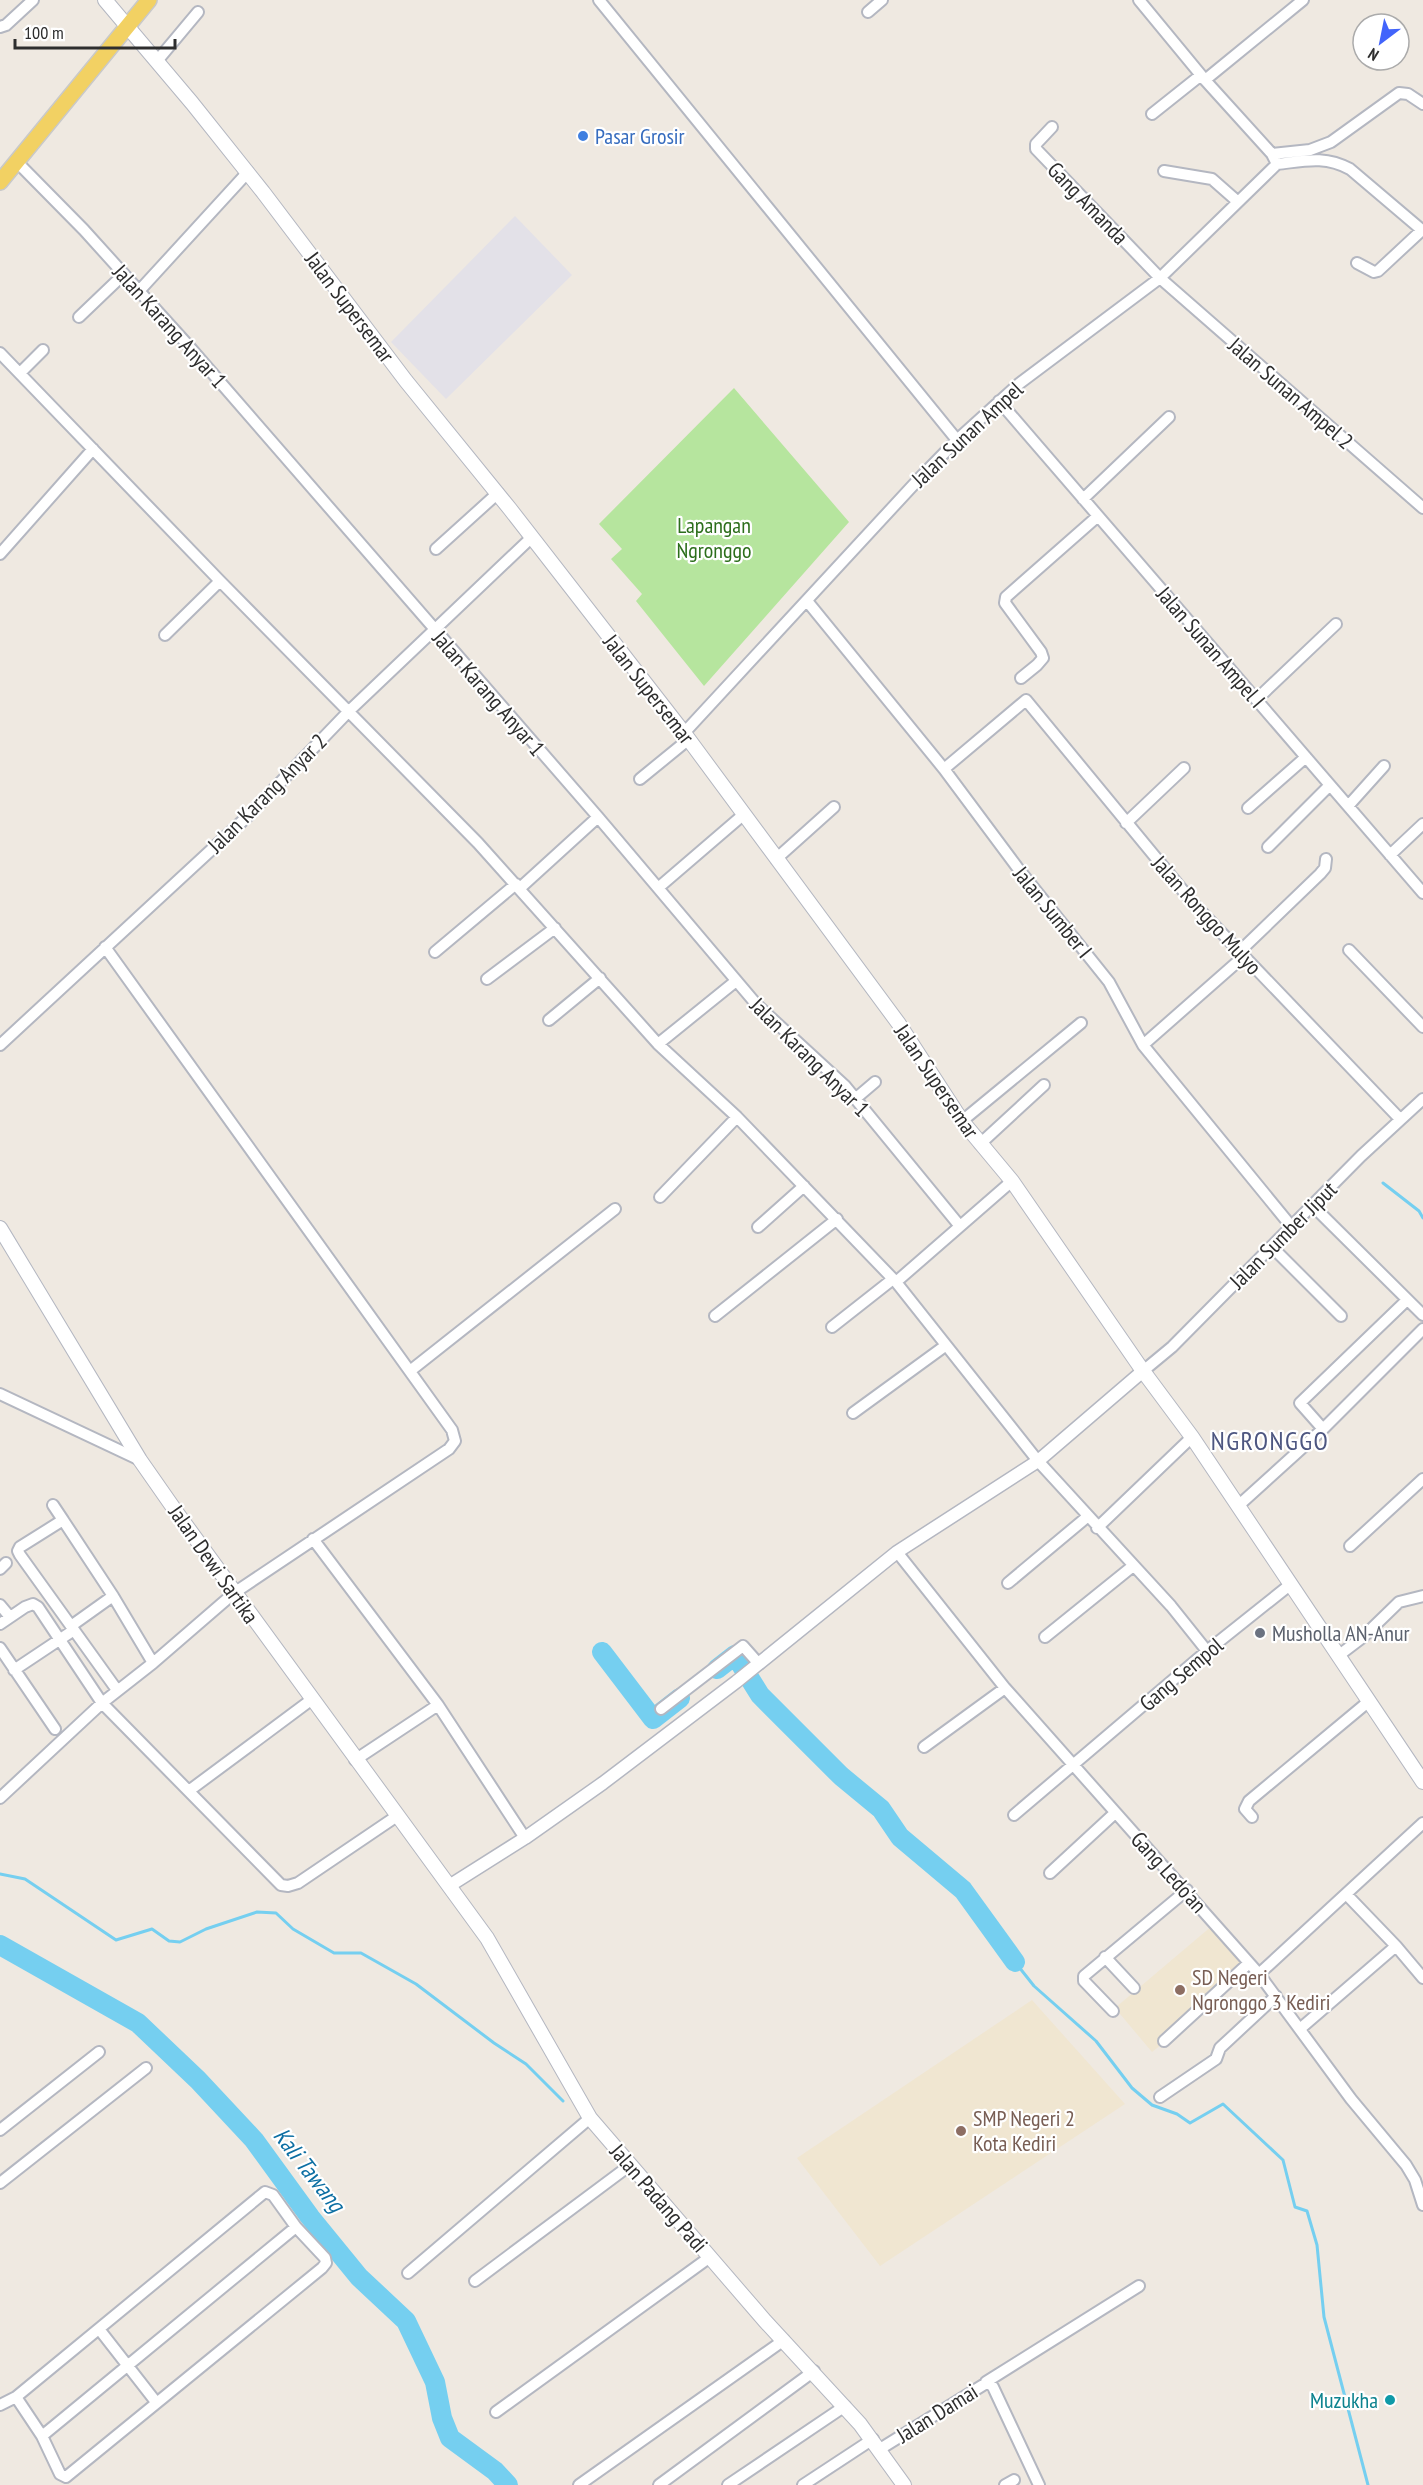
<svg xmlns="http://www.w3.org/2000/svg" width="1423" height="2485" viewBox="0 0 1423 2485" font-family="'PT Sans Narrow',sans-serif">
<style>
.industrial{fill:#e3e1e8}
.education{fill:#f0e6d1}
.park{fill:#b6e59e}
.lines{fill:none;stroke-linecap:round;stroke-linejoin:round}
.stream{stroke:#75cff0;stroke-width:3}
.river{stroke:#75cff0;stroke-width:20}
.minor-casing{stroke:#b4b7c1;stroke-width:14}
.tertiary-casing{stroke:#b4b7c1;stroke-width:15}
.secondary-casing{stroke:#b4b7c1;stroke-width:16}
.primary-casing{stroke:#c9c9c9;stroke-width:18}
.minor{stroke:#fff;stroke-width:10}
.tertiary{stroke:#fff;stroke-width:12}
.secondary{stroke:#fff;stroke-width:14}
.primary{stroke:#f2d163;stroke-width:15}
.shop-dot{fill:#3f7fe0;stroke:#fff;stroke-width:2}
.worship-dot{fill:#6b7280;stroke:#fff;stroke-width:2}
.education-dot{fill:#8d6e63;stroke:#fff;stroke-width:2}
.culture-dot{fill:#0f9aa8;stroke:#fff;stroke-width:2}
.labels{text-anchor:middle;stroke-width:4.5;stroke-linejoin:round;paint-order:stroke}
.shop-label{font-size:22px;fill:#366cbe;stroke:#fff;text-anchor:start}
.street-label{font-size:22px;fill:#2e2e2e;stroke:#fff}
.park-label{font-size:22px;fill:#2c6e1b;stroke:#fff}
.worship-label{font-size:22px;fill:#5b616d;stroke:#fff;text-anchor:start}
.education-label{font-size:22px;fill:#785e54;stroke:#fff;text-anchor:start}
.culture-label{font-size:22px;fill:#0d838f;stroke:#fff;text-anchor:end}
.water-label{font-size:24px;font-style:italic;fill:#0d6fa3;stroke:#fff}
.quarter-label{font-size:26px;letter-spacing:1.5px;fill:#4d5680;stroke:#fff}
</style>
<rect width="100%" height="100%" fill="#efe9e1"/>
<!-- industrial -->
<path class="industrial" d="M515,216l57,59 -126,124 -55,-57z"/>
<!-- education -->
<path class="education" d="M1213,1925l35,40 -25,22v9l-71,56 -37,-44z
M1032,2000l93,104 -245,162 -83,-108z"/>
<!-- park -->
<path class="park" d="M734,388l115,134 -145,164 -68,-85 6,-7 -31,-35 11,-10 -23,-25z"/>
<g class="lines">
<!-- stream -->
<path class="stream" d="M1383,1183l36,28 4,7
M0,1874l25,5 91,61 36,-11 17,12 11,1 26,-13 51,-17 19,1 17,16 41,24h27l55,31 78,59 32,21 37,37
M1015,1962l19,24 62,55 36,47 20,17 25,9 13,9 33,-19 60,56 12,47 12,4 10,34 7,72 44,168"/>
<!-- river -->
<path class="river" d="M602,1652l51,67 27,-21
M717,1669l18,-14 25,40 81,81 40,33 19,28 63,53 52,72
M0,1945l138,78 60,57 56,60 56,77 49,60 47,44 29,61 7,36 8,20 45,33 13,14"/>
<!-- minor casing -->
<g class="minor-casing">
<path id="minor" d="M599,0l358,440
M1139,0l66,80 67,74 5,10
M868,12l14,-12
M0,27l6,-2 27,-25
M157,61l41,-49
M1205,80l98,-80
M1152,114l49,-39
M1052,127l-16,17v5l124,129 263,230
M1272,154l38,-4 21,-8 68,-49 9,1 15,10
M17,162l67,68 103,114 411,473 159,188 88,81 114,139
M1277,164c27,-3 47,-9 73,5l73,62
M1164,171l48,8 25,22
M1357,263l17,9 4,-1 44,-41
M139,291l109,-119
M79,317l45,-43
M0,353l220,228 258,262 180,201 79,73 159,165 142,179 133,145 36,45
M20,373l23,-23
M999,401l424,492
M1083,499l86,-82
M436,549l62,-56
M0,554l93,-105
M807,601l137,168 73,98 92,115 34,63 148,181
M165,635l55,-54
M1021,678l16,-13 6,-7 -2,-6 -36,-49 1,-6 92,-81
M1257,699l79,-75
M684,733l233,-252 40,-41 63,-57 140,-105 117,-114
M944,769l82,-69 168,204 206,215
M640,779l49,-40
M1349,805l35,-39
M1248,808l58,-51
M1126,823l58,-55
M1268,847l62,-62
M1390,855l33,-31
M776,859l58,-52
M520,888l78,-71
M658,888l85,-73
M1349,950l74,77
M435,952l81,-68
M1239,952l81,-78 5,-6 1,-9
M487,979l68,-51
M549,1020l51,-42
M658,1044l78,-63
M0,1045l249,-230 100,-104 182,-173
M1143,1045l100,-88
M855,1099l20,-17
M962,1121l119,-98
M980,1144l64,-59
M660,1197l77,-80
M1312,1205l111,110
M758,1227l46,-41
M1272,1247l69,69
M896,1282l116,-101
M715,1316l122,-97
M832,1327l61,-48
M410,1371l205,-162
M1143,1371l29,-24 189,-191 62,-57
M0,1394l140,66
M853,1413l92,-67
M1323,1429l-23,-26 107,-103
M53,1505l10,15
M1238,1506l85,-77 100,-100
M1097,1528l95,-91
M313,1539l125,166 87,133
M1350,1546l73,-67
M897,1552l108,136 254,286 92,125 55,66 9,15 8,25
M0,1569l6,-6
M1008,1583l79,-66
M0,1605l10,12
M0,1624l25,-17 8,-3 5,3 64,96 179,182 7,1 10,-3 99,-67
M71,1626l42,-30
M1045,1637l88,-71
M0,1648l55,81
M1338,1656l25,-19 36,-35 24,-6
M14,1670l60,-40
M117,1690l-97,-135 -2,-4 2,-4 43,-27 50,76 40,67
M661,1709l82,-63 16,18
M924,1747l81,-59
M355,1760l83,-55
M190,1790l121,-90
M0,1798l102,-95 51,-40 81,-70 215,-144 6,-8 -3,-11 -347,-483
M1014,1815l193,-164 84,-67
M1252,1817l-7,-8 4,-8 119,-99
M1050,1873l65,-60
M1346,1894l50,52 27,32
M1105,1957l29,31
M1259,1974l164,-151
M1113,2011l-29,-30v-5l103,-86
M1301,2028l95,-82
M1164,2041l85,-78
M1160,2097l56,-38 4,-11 56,-52
M0,2130l99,-78
M0,2183l146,-115
M408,2273l182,-155
M475,2281l154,-115
M99,2329l57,73
M986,2382l153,-96
M0,2405l16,-8 249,-205 8,3 23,32 29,31 1,5 -4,5 -256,209 -6,-3 -18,-38 -26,-39
M496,2412l214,-155
M42,2436l254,-209
M880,2449l108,-67 5,5 46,98
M579,2485l205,-145
M659,2485l155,-114
M728,2485l117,-79
M803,2485l70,-46
M1005,2485l9,-5"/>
</g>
<!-- tertiary casing -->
<g class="tertiary-casing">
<path id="tertiary" d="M449,1886l76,-48 78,-55 133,-101 161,-130 141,-91 105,-90"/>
</g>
<!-- secondary casing -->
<g class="secondary-casing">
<path id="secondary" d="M105,0l87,103 71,89 143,189 104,128 174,224 215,291 63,97 50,60 131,190 49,66 231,345
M0,1228l140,232 37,53 310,425 103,180 175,203 95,103 44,61"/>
</g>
<!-- primary casing -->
<g class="primary-casing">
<path id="primary" d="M0,182l149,-182"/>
</g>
<!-- minor -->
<use href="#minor" class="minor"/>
<!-- tertiary -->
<use href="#tertiary" class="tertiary"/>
<!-- secondary -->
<use href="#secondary" class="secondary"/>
<!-- primary -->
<use href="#primary" class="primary"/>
</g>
<!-- markers -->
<circle class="shop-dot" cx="583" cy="136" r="6"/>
<circle class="worship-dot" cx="1260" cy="1633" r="6"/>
<g class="education-dot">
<circle cx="1180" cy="1990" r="6"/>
<circle cx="961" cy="2131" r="6"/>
</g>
<circle class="culture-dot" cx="1390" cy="2400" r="6"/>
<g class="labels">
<!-- shop labels -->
<g class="shop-label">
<text x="595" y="144">Pasar Grosir</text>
</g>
<!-- street labels -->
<g class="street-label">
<text transform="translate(1088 203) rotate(46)" y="8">Gang Amanda</text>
<text transform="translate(350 307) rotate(53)" y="8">Jalan Supersemar</text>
<text transform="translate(170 326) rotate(48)" y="8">Jalan Karang Anyar 1</text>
<text transform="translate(1291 393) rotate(41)" y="8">Jalan Sunan Ampel 2</text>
<text transform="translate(967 434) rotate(-43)" y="8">Jalan Sunan Ampel</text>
<text transform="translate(1211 647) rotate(49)" y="8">Jalan Sunan Ampel I</text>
<text transform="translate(649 689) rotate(52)" y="8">Jalan Supersemar</text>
<text transform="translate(489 693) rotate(49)" y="8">Jalan Karang Anyar 1</text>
<text transform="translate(267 793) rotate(-45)" y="8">Jalan Karang Anyar 2</text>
<text transform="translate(1053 912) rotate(51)" y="8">Jalan Sumber I</text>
<text transform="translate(1207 915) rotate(48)" y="8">Jalan Ronggo Mulyo</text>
<text transform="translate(810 1057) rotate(45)" y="8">Jalan Karang Anyar 1</text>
<text transform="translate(937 1081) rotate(56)" y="8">Jalan Supersemar</text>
<text transform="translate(1283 1235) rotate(-45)" y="8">Jalan Sumber Jiput</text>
<text transform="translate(214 1564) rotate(55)" y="8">Jalan Dewi Sartika</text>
<text transform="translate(1181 1674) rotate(-40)" y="8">Gang Sempol</text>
<text transform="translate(1169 1872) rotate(48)" y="8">Gang Ledo'an</text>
<text transform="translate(659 2198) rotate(49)" y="8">Jalan Padang Padi</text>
<text transform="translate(937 2413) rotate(-32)" y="8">Jalan Damai</text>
</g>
<!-- park labels -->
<g class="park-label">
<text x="714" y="533">Lapangan<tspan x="714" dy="25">Ngronggo</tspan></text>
</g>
<!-- worship labels -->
<g class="worship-label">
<text x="1272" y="1641">Musholla AN-Anur</text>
</g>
<!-- education labels -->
<g class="education-label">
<text x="1192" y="1985">SD Negeri<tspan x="1192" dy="25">Ngronggo 3 Kediri</tspan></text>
<text x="973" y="2126">SMP Negeri 2<tspan x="973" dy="25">Kota Kediri</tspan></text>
</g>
<!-- culture labels -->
<g class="culture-label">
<text x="1378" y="2408">Muzukha</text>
</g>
<!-- water labels -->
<g class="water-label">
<text transform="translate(309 2170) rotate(52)" y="8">Kali Tawang</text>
</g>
<!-- quarter labels -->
<g class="quarter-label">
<text x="1270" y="1450">NGRONGGO</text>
</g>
</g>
<!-- north arrow -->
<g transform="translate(1381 42) rotate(212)"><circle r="28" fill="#ffffff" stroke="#ababab" stroke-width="1.5"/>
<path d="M0-4.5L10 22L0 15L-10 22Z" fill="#4264fb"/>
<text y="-9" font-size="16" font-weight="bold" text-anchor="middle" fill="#2e2e2e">N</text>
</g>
<!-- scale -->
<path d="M15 39v9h160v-9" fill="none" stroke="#2e2e2e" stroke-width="3"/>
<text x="24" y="39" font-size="18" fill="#2e2e2e" stroke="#ffffff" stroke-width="4.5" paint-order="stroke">100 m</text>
</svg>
